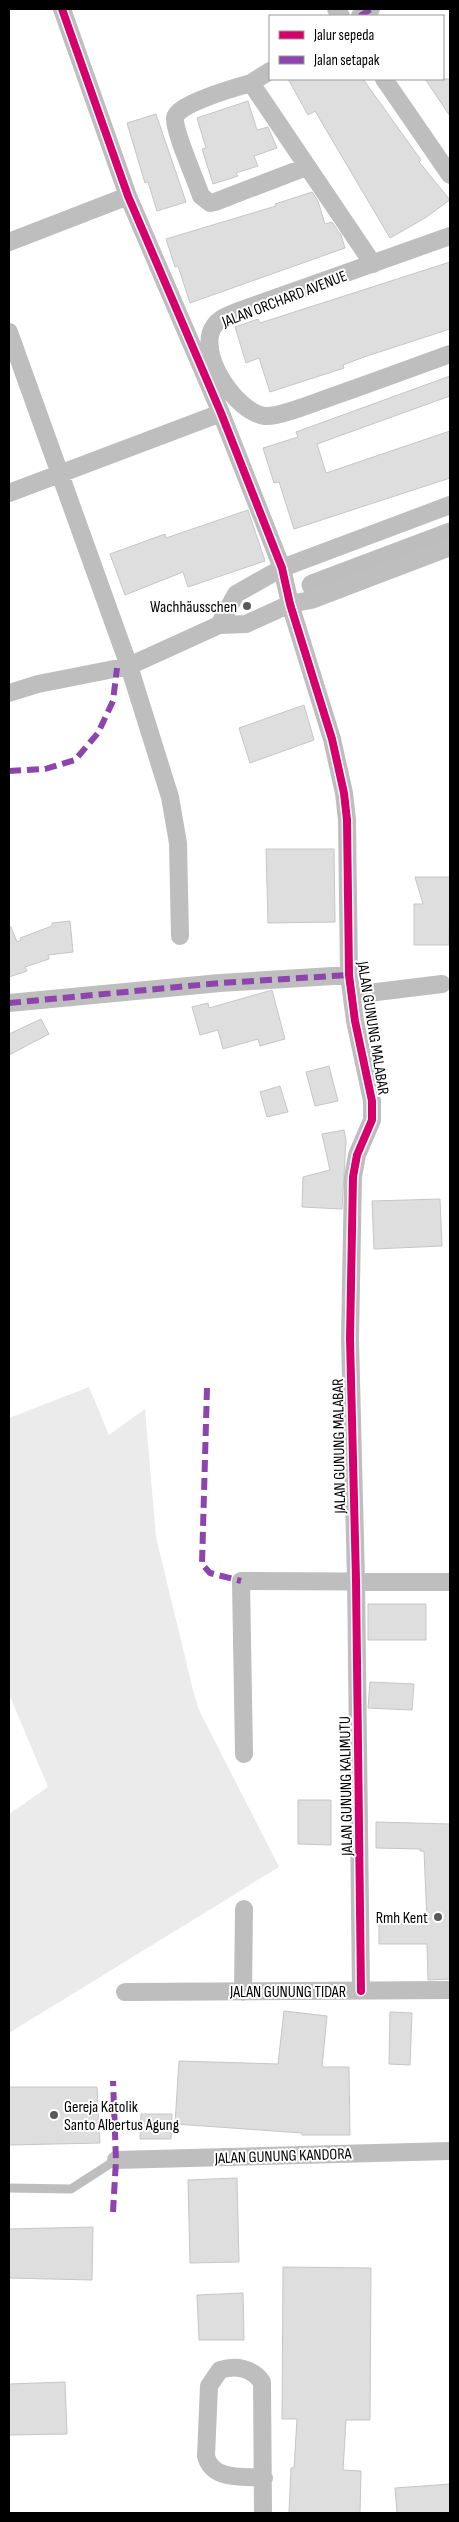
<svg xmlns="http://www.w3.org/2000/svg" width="459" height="2522" viewBox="0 0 459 2522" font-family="'Sofia Sans Condensed',sans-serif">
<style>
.green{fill:#ebebeb}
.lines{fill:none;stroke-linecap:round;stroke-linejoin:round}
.canal{stroke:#bdbdbd;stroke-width:21}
.building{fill:#dedede;stroke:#c6c6c6}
.lane{stroke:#bebebe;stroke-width:9}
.street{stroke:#bebebe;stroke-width:18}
.quiet{stroke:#8e44ad;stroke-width:6;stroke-dasharray:12 6;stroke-linecap:butt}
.cycleway-casing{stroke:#fff;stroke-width:11}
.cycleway{stroke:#d6006c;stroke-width:8}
.poi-dot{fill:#595959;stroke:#fff;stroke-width:2}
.labels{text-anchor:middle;stroke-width:4;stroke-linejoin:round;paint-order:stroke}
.street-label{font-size:16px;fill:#000;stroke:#fff}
.poi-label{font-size:16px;fill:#000;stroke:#fff;text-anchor:end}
</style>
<rect width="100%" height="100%" fill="#fff"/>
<!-- green -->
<path class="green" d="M89,1387l20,48 36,-26 11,128 37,153 6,20 80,157 -270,166v-219l39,-27 -39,-93v-276z"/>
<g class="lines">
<!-- canal -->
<path class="canal" d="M312,585l138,-52"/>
</g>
<!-- building -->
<path class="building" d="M288,79h75l58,81 -2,2 31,38 -25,18 -35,20 -75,-127 -7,4z
M425,79h25v37z
M248,101l9,29 11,-3 9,21 -23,8 4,10 -22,7 2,3 -25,8 -11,-35 4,-1 -9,-30z
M156,114l30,88 -29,9 -9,-29 -3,1 -18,-60z
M312,192l6,9 7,23 7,-2 9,13 4,13 -155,55 -12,-37 -3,1 -9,-28 110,-33 -1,-2z
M450,262v67l-86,28 -21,8 1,3 -74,24 -11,-34 -13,5 -11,-36 23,-8 2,4z
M450,376v20l-133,48 9,29 124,-42v47l-156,51 -15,-47 -5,1 -11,-35 35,-11 -2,-5z
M248,510l17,51 -77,26 -5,-15 -58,23 -15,-41 55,-20 1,4z
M304,705l10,35 -64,23 -11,-35z
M266,849h68l1,73 -67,1z
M415,877h35l-1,68h-35v-41h9z
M70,921l3,31 -25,3 1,4 -24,8 2,4 -18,6v-50h2l6,15 4,-2 -1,-2 32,-12v-3z
M272,990l13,49 -25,7 -2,-7 -35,10 -5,-19 -18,5 -8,-28 16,-4 1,5z
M41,1019l8,15 -40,21v-21z
M329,1066l9,35 -23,5 -9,-34z
M280,1086l8,26 -21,5 -7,-25z
M344,1130l2,11 -4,68 -40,-2 1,-30 27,-7 -8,-36z
M440,1199l2,47 -68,3 -2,-48z
M368,1604h58v36h-58z
M370,1682l44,2 -2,26 -44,-2z
M298,1800h33v45l-33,-1z
M376,1822l74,2v155l-22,1 -1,-36h-48v-24l48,1 -3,-70h-4l1,-2 -45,-1z
M284,2011l43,5 -5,51h27l1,68h-48v-2l-127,-9 4,-63 99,3z
M390,2012l22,1 -2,52 -21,-1z
M9,2087h88l3,56 -91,2z
M141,2114h31l-1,25h-31z
M237,2178l2,84 -49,1 -2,-83z
M93,2227l-1,53 -83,-2v-49z
M283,2267l88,1 -1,152h-24l-3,50 18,1 -1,42h-71l2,-45h3l3,-49h-15z
M243,2293l1,47h-45l-2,-45z
M65,2382l2,52 -58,1v-51z
M450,2484v29h-53l-2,-25z"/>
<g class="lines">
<!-- lane -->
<path class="lane" d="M9,2188l62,1 45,-29"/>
<!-- street -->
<path class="street" d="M62,9l66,187 93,217 61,155 8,36 42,135 12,54 3,27 2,155 6,46 17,80v19l-15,35 -4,22 -3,162 6,241 5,411
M336,9l5,7
M360,16l11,-7
M270,71l-19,12 122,181
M384,79l66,96
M251,83c-14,4 -75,21 -76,35 -1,14 21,62 26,78l9,7 5,-1 91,-35
M450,236l-214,76c-8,4 -17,6 -22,14 -18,26 21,86 51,90 14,1 49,-13 63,-18 40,-14 81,-29 122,-44
M9,242l119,-46
M9,332l120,334 41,131 8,46 2,93
M9,493l212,-80
M219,625l17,-31 46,-26 168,-63
M9,693l29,-9 91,-18 90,-41 27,-1 44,-20 21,-4 139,-53
M352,995l90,-11
M9,1003l211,-20 129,-8
M244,1754l-3,-173 209,1
M125,1992l325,-2
M243,1992l1,-83
M116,2160l334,-9
M263,2513l-1,-131c-10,-14 -26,-17 -42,-12l-11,16 -3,70c6,25 37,20 58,22"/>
<!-- quiet -->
<path class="quiet" d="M360,16l11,-7
M9,771l36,-2 30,-9 23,-27 15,-32 4,-33
M9,1003l211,-20 129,-8
M207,1388l-5,176 8,9 31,8
M113,2212l3,-52 -3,-79"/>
<!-- cycleway casing -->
<g class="cycleway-casing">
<path id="cycleway" d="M62,9l66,187 93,217 61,155 8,36 42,135 12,54 3,27 2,155 6,46 17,80v19l-15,35 -4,22 -3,162 6,241 5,411"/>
</g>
<!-- cycleway -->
<use href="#cycleway" class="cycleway"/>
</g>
<!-- markers -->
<g class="poi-dot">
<circle cx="247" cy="606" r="5"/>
<circle cx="438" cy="1917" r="5"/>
<circle cx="54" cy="2115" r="5"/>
</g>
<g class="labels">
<!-- street labels -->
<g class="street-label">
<text transform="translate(284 298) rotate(-21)" y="6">JALAN ORCHARD AVENUE</text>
<text transform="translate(374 1028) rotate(81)" y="6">JALAN GUNUNG MALABAR</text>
<text transform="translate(338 1446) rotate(-91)" y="6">JALAN GUNUNG MALABAR</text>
<text transform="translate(345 1786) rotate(-91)" y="6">JALAN GUNUNG KALIMUTU</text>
<text x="288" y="1997">JALAN GUNUNG TIDAR</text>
<text transform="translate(283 2155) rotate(-2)" y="6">JALAN GUNUNG KANDORA</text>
</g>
<!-- poi labels -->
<g class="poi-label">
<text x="237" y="612">Wachhäusschen</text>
<text x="428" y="1923">Rmh Kent</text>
<text x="64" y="2112" text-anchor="start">Gereja Katolik<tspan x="64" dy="18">Santo Albertus Agung</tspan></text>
</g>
</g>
<!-- border -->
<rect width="459" height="2522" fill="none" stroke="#000000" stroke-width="20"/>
<!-- legend -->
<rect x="269" y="15" width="175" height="65" fill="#ffffff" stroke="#999999"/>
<rect x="279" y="31" width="25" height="8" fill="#d6006c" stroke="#999999"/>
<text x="314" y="40" font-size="15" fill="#000000">Jalur sepeda</text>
<rect x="279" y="56" width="25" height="8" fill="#8e44ad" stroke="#999999"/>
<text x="314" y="65" font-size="15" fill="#000000">Jalan setapak</text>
</svg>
